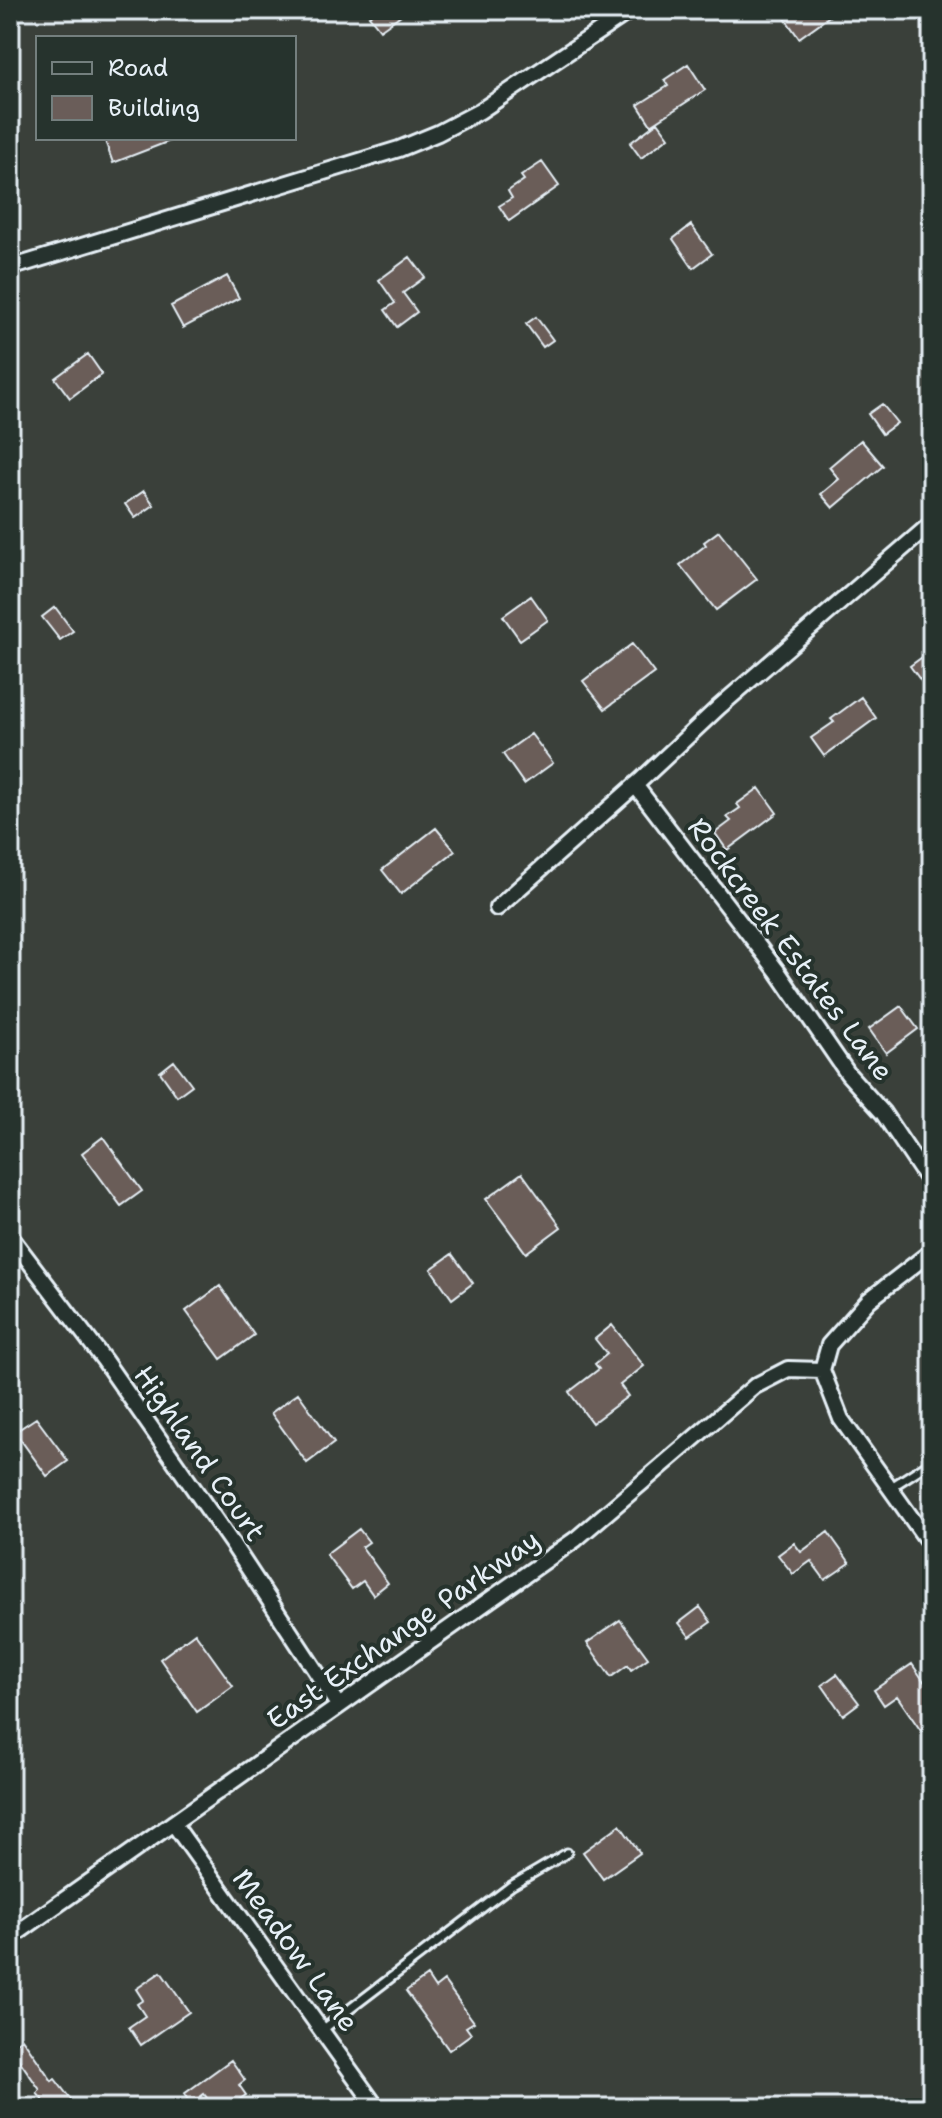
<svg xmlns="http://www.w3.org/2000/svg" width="942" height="2118" viewBox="0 0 942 2118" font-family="'Shantell Sans',sans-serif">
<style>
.building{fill:#6a5d59;stroke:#e8f1f8;stroke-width:2}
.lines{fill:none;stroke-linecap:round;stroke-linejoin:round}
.service-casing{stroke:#e8f1f8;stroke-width:13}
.minor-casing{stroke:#e8f1f8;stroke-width:20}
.service{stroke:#26332d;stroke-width:7}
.minor{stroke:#26332d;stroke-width:14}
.labels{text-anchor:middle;stroke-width:8;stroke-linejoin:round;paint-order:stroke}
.street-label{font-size:28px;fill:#e8f1f8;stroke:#26332d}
</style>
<rect width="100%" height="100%" fill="#3a403a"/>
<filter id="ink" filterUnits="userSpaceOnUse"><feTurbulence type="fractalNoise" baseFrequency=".0125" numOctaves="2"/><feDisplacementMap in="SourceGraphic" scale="16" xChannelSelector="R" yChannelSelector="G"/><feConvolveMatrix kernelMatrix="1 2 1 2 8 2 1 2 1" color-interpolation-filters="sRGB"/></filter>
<g filter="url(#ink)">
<!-- building -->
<path class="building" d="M378,10h30l-28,20 -11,-14z
M779,10h59l-39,28z
M688,64l17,26 -54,35 -13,-20 30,-19 -4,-6z
M658,122l11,15 -28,21 -11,-15z
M104,138h71v1l-62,24z
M542,162l17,24 -50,35 -10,-15 13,-8 -4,-7 16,-11 -3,-4z
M691,225l21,29 -19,14 -20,-29z
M410,257l15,20 -22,16 14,19 -20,15 -12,-17 10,-7 -16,-23z
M227,276l12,22 -56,30 -12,-22z
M536,317l17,23 -10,7 -17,-23z
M88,354l14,20 -32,24 -15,-20z
M882,404l15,19 -15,11 -14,-20z
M861,440l22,26 -50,42 -12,-14 18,-15 -10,-12z
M144,491l10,14 -19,13 -10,-14z
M719,531l38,48 -41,31 -36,-45 26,-20 -2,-3z
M531,596l17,24 -28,20 -17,-24z
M55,607l18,24 -13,9 -18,-23z
M632,644l22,29 -49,36 -22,-28z
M932,650v46l-22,-30z
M861,697l15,21 -52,38 -13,-18 23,-16 -3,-3z
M531,734l22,29 -29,21 -21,-30z
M759,788l18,25 -50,37 -12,-17 16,-12 -4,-4 13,-9 -3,-4z
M436,828l19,23 -54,43 -19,-24z
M901,1006l17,23 -32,24 -17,-24z
M174,1061l18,24 -15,11 -17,-24z
M103,1137l39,54 -21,15 -39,-53z
M522,1173l39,54 -35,26 -40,-54z
M452,1254l21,29 -21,16 -21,-30z
M220,1286l34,49 -33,24 -35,-48z
M612,1325l32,41 -24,19 8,11 -36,27 -23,-31 30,-23 -4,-5 12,-10 -12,-15z
M298,1393l36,50 -27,20 -36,-50z
M36,1418l32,43 -21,15 -32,-44z
M359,1529l10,13 -7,5 26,36 -15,12 -10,-14 -11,8 -26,-35z
M828,1532l22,31 -25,17 -14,-19 -18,13 -15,-19 16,-12 7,9z
M700,1607l11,15 -21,15 -11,-14z
M620,1620l28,38 -17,12 -3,-5 -17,12 -24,-34z
M195,1633l38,53 -36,26 -37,-53z
M912,1664l20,29v31l-11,7 -24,-35 -13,9 -10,-15z
M837,1674l22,29 -16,12 -21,-30z
M620,1825l20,28 -37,26 -20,-27z
M161,1972l28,40 -48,33 -12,-18 16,-11 -8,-12 6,-4 -7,-11z
M427,1976l8,12 9,-7 30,41 -8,5 5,7 -22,16 -43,-59z
M22,2038l30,43 3,-2 17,22 -10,7h-13l-12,-15 3,-3 -30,-43z
M231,2060l14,20 -6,5 7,10 -19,13h-13l-10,-14 -13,10 -7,-10z"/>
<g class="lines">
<!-- service casing -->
<g class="service-casing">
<path id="service" d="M890,1488l42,-27
M321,2031l190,-145 56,-33"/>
</g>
<!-- minor casing -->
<g class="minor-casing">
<path id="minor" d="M10,268l389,-119 39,-16 42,-22 151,-101
M635,785l143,187 70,102 35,39 49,73
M497,908l143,-127 79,-74 213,-184
M10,1236l94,124 129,185 105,160
M932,1251l-63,49 -40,45 -7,25 19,49 91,128
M173,1823l204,285
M10,1938l566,-399 179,-153 33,-17 34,1"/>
</g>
<!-- service -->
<use href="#service" class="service"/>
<!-- minor -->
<use href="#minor" class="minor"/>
</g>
</g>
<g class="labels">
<!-- street labels -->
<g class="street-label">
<text transform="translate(791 949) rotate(53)" y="10">Rockcreek Estates Lane</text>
<text transform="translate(200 1453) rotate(55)" y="10">Highland Court</text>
<text transform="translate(403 1629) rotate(-35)" y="10">East Exchange Parkway</text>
<text transform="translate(296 1950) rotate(54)" y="10">Meadow Lane</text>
</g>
</g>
<!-- margin -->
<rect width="942" height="2118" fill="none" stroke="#26332d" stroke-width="40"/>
<rect x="20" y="20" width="902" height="2078" fill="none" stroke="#e8f1f8" stroke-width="3" filter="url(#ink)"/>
<!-- legend -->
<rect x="36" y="36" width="260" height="104" fill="#26332d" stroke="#747f7e" stroke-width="2"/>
<rect x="52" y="62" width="40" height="12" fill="#26332d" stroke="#747f7e" stroke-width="2"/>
<text x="108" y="76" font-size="24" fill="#e8f1f8">Road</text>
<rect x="52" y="96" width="40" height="24" fill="#6a5d59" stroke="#747f7e" stroke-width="2"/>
<text x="108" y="116" font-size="24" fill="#e8f1f8">Building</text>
</svg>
